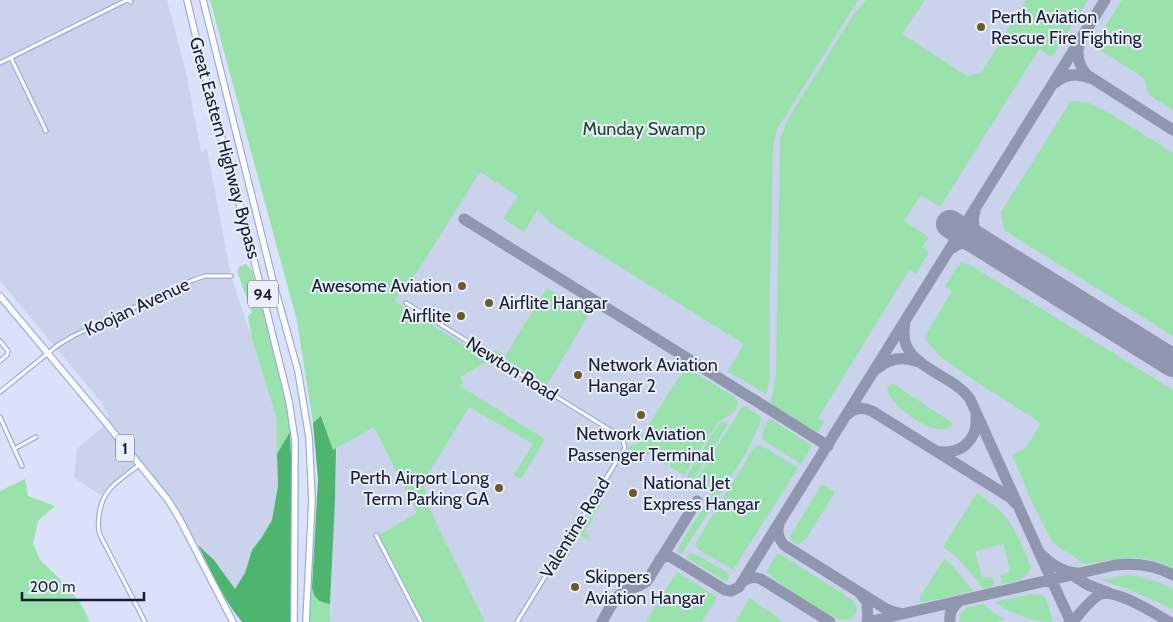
<svg xmlns="http://www.w3.org/2000/svg" width="1173" height="622" viewBox="0 0 1173 622" font-family="Cabin,sans-serif">
<style>
.built{fill:#cad2ec}
.green{fill:#99e2ab}
.forest{fill:#4db56e}
.lines{fill:none;stroke-linecap:round;stroke-linejoin:round}
.taxiway{stroke:#9096ad;stroke-width:11}
.runway{stroke:#9096ad;stroke-width:28}
.minor-casing{stroke:#9cade5;stroke-width:5.5}
.trunk-casing{stroke:#9cade5;stroke-width:8}
.minor{stroke:#fff;stroke-width:3}
.trunk{stroke:#fff;stroke-width:5.5}
.poi-dot{fill:#6c5b29;stroke:#ebeffb;stroke-width:2}
.labels{text-anchor:middle;stroke-width:4;stroke-linejoin:round;paint-order:stroke}
.shield{fill:#ebeffb;stroke:#575d70;stroke-width:1}
.shield-label{font-size:16px;font-weight:bold;fill:#181e34}
.poi-label{font-size:18px;fill:#181e34;stroke:#ebeffb;text-anchor:start}
.park-label{font-size:18px;fill:#1e472a;stroke:#ebeffb}
.street-label{font-size:18px;fill:#181e34;stroke:#ebeffb}
</style>
<rect width="100%" height="100%" fill="#dae1f9"/>
<!-- built -->
<path class="built" d="M0,0h167l19,72 15,80 6,-3 24,127 21,63 25,81 1,66 -6,34 -10,17 -10,13 -7,23 -10,17 -21,-30 -28,-27 -8,-17 -40,-52 -37,31 -27,-17 3,-29 28,-24 4,-9 -8,-14 -101,-121z
M452,0h721v622h-843l7,-174 -14,-44z"/>
<!-- green -->
<path class="green" d="M210,0h648l-81,129 -4,19 -4,181 1,49 -4,16 -35,-21h-4l17,-29 -193,-120 -13,-15 -14,23 -21,-13 15,-23 -38,-24 -75,119 -3,-2 -7,12 93,60 -28,16 3,5 -3,4 85,53 -24,40 -7,-4 19,-31 -64,-37 -46,75 5,22 10,23 47,95h-61l-45,-87 38,-22 -43,-86 -41,23 -11,-33 -9,6 -16,-102z
M866,0h59l-23,34 65,42 14,-3 45,-73h62l-36,57 -13,-8 -99,158 -19,-12 -17,26 25,16 -7,10 7,5 -13,22 -7,-4 -91,148 6,4 -6,10 -12,-6 -35,-21 5,-31 4,-235 8,-20 66,-105z
M1122,0h51v110l-24,-15 -5,-17 -47,-30 3,-13z
M1071,101l16,1 22,11 64,40v183l-169,-106 -3,-18z
M962,262l8,3 203,125v178c-6,-3 -12,-6 -19,-7 -22,-6 -45,-1 -67,3l-4,-1 -30,-20 -21,-41 -20,-47 14,-7 15,-25 -69,-44 -31,-22 -15,-16 -1,-5 27,-45 -7,-5 13,-20z
M246,264l6,7 27,96 8,39 3,26 -13,22v-34l-25,-81 -4,-23 4,-3 -15,-42 2,-4z
M547,288l42,26 -42,71 -53,-33 1,-2 10,6z
M689,370l5,2 39,24 5,5 -2,7 -5,6 -13,8 -34,53 -12,-7 -3,-2 4,-9 -6,9 -24,-15 -4,6 -12,-8 4,-4h5l43,-68 5,-5z
M892,383l59,39 1,2c-8,18 -62,-14 -65,-36z
M743,406h3l15,11 -1,7 -14,29 -65,102 -4,-2 2,-7 33,-53 -18,-11z
M771,419l37,24 3,4 -10,17 -38,-24 -1,-5 6,-15z
M723,422l5,2 -35,56 -7,-3 32,-52z
M759,445l5,2 34,21 -65,102 -34,-20 -3,-3 -1,-3 59,-96z
M25,479l3,17 27,10 -17,15 -5,22 7,17 29,28 13,18 8,16h-90v-131z
M822,484l13,8 -29,47 -7,5 -5,-1 -5,-5z
M977,493c11,8 22,15 30,26 11,14 17,32 24,48 -5,14 -16,15 -29,17l-2,-9 10,-3 -6,-28 -29,7 7,27 10,-1 3,9 -11,3 -26,-31 -15,-11z
M596,499l6,3 -18,31 7,4 -2,3 -9,-5 -12,21 -5,-3z
M690,553l5,1 31,18 4,4 -4,6 -40,-25z
M777,554h3l71,45c13,13 2,23 -13,20 -26,-13 -50,-29 -72,-47z
M944,559l7,5 22,27 -48,11h-5v-5z
M677,572l40,25 -15,25h-56z
M1127,575c17,2 31,6 46,14v20l-45,-20 -28,-9z
M312,587c2,11 8,15 18,17v18h-22l2,-31z
M1032,594l9,1 5,3 7,24c-19,0 -43,-8 -58,-20z
M749,598l27,18 6,6h-47z
M984,604l8,8 14,7 -10,3h-37c1,-16 12,-16 25,-18z"/>
<!-- forest -->
<path class="forest" d="M321,416l12,34 3,-2 -1,53 -5,103c-11,-2 -16,-5 -18,-17l6,-108 -5,-56z
M290,432l3,69 -3,121h-48c-19,-23 -31,-51 -44,-77l16,15 21,29 10,-16 7,-23 10,-13 10,-17 6,-34 -1,-32z"/>
<g class="lines">
<!-- taxiway -->
<path class="taxiway" d="M1079,45c-3,12 0,21 8,30l86,55
M1055,83c10,-9 22,-10 34,-5
M975,211c-5,16 2,28 14,37
M464,219l364,227
M951,249c11,-9 23,-8 34,-2
M905,323c-10,44 47,49 65,76l87,193 13,28 -1,2
M877,369c12,-11 26,-13 41,-7
M848,414c7,-7 15,-7 24,-3l139,87 4,5
M937,451c23,5 41,-11 39,-34
M779,525c-3,8 0,14 5,20l102,64 8,3 5,1
M1041,554c8,9 23,19 36,19
M660,559l6,-3 5,1 54,33 6,1 8,-4 366,-587
M1069,573l19,12 21,8
M743,581l10,-4 8,2 69,43
M860,593l7,9 1,20
M602,622c5,-9 13,-26 22,-31 8,-3 16,-4 23,-10l50,-80
M867,622l248,-57c21,-2 40,0 58,10
M950,622c-1,-9 2,-16 10,-21
M1072,622c8,-8 19,-24 29,-28 16,-5 54,20 69,28"/>
<!-- runway -->
<path class="runway" d="M950,224l223,139"/>
<!-- minor casing -->
<g class="minor-casing">
<path id="minor" d="M11,58l35,73
M0,63l125,-62 3,-1 3,2
M406,303l212,132 5,6 2,7 -108,174
M0,341l8,10 -1,4 -7,6
M0,392l58,-47 15,-9 120,-56 12,-4h26
M0,417l22,49
M14,449l22,-12
M139,465c-20,16 -37,23 -40,51 -1,7 -1,13 1,19l45,87
M376,535l45,87"/>
</g>
<!-- trunk casing -->
<g class="trunk-casing">
<path id="trunk" d="M187,0l19,79 40,149 43,173 6,40 -1,181
M203,0l71,285 24,86 11,66 3,63 -6,122
M0,296l102,122 66,82 10,16 55,106"/>
</g>
<!-- minor -->
<use href="#minor" class="minor"/>
<!-- trunk -->
<use href="#trunk" class="trunk"/>
</g>
<!-- markers -->
<g class="poi-dot">
<circle cx="981" cy="27" r="5"/>
<circle cx="462" cy="286" r="5"/>
<circle cx="489" cy="303" r="5"/>
<circle cx="461" cy="316" r="5"/>
<circle cx="578" cy="375" r="5"/>
<circle cx="641" cy="415" r="5"/>
<circle cx="499" cy="488" r="5"/>
<circle cx="633" cy="493" r="5"/>
<circle cx="575" cy="587" r="5"/>
</g>
<g class="labels">
<!-- shield labels -->
<g class="shield">
<rect x="248" y="280.5" width="30" height="27" rx="4"/>
<rect x="116" y="434.5" width="18" height="27" rx="4"/>
</g>
<g class="shield-label">
<text x="263" y="300">94</text>
<text x="125" y="454">1</text>
</g>
<!-- poi labels -->
<g class="poi-label">
<text x="991" y="23">Perth Aviation<tspan x="991" dy="21">Rescue Fire Fighting</tspan></text>
<text x="452" y="292" text-anchor="end">Awesome Aviation</text>
<text x="499" y="309">Airflite Hangar</text>
<text x="451" y="322" text-anchor="end">Airflite</text>
<text x="588" y="371">Network Aviation<tspan x="588" dy="21">Hangar 2</tspan></text>
<text x="641" y="440" text-anchor="middle">Network Aviation<tspan x="641" dy="21">Passenger Terminal</tspan></text>
<text x="489" y="484" text-anchor="end">Perth Airport Long<tspan x="489" dy="21">Term Parking GA</tspan></text>
<text x="643" y="489">National Jet<tspan x="643" dy="21">Express Hangar</tspan></text>
<text x="585" y="583">Skippers<tspan x="585" dy="21">Aviation Hangar</tspan></text>
</g>
<!-- park labels -->
<g class="park-label">
<text x="644" y="135">Munday Swamp</text>
</g>
<!-- street labels -->
<g class="street-label">
<text transform="translate(225 148) rotate(75)" y="6">Great Eastern Highway Bypass</text>
<text transform="translate(137 307) rotate(-25)" y="6">Koojan Avenue</text>
<text transform="translate(512 369) rotate(32)" y="6">Newton Road</text>
<text transform="translate(575 528) rotate(-58)" y="6">Valentine Road</text>
</g>
</g>
<!-- scale -->
<path d="M22 592v8h122v-8" fill="none" stroke="#181e34" stroke-width="2.5"/>
<text x="30" y="592" font-size="15" fill="#181e34" stroke="#ebeffb" stroke-width="4" paint-order="stroke">200 m</text>
</svg>
